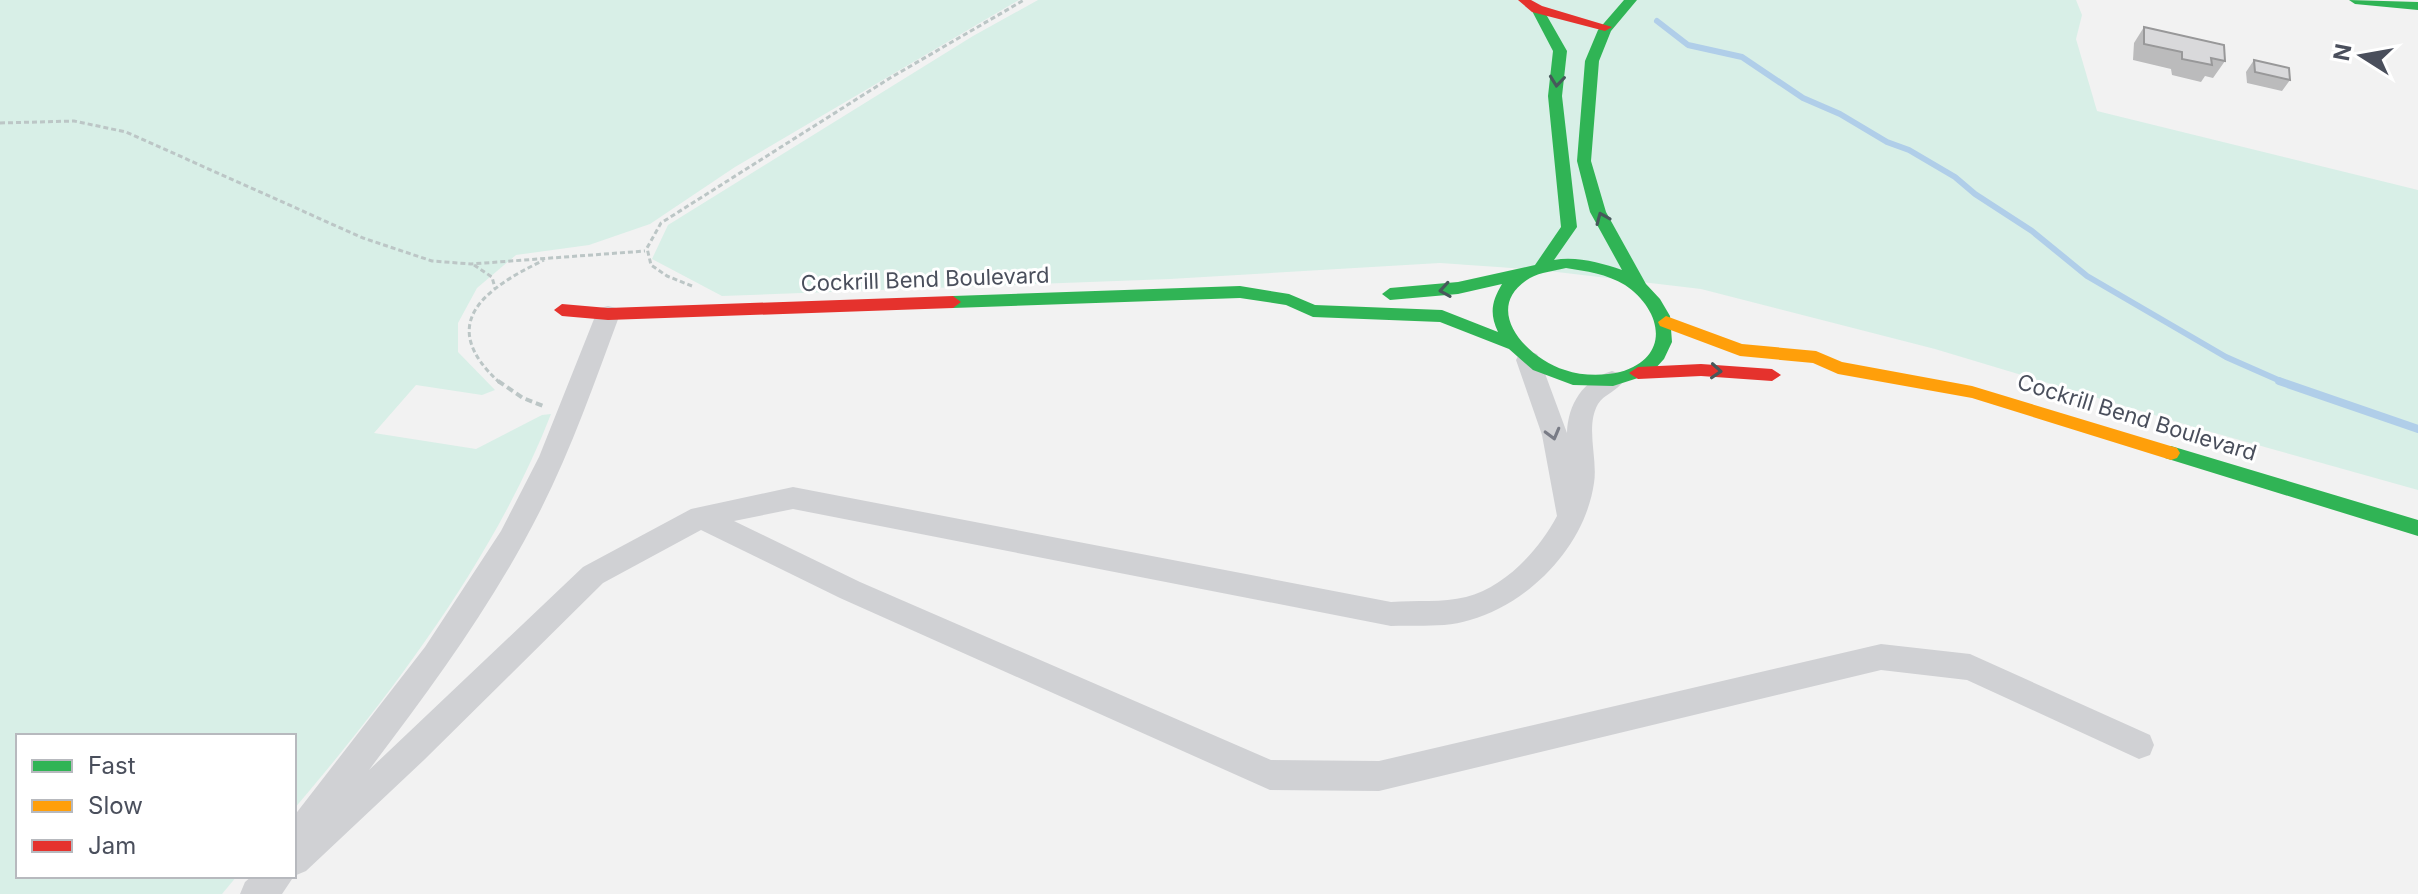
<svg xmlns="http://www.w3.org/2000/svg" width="2418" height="894" viewBox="0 0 2418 894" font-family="Inter,sans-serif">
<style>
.green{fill:#d8efe7}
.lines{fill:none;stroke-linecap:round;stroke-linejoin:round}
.stream-far1{stroke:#b0cee9;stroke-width:6}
.stream{stroke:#b0cee9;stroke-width:8}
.path-far1{stroke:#bcc6c6;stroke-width:3;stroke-dasharray:5 3;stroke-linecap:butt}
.path{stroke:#bcc6c6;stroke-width:4;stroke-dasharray:7 4;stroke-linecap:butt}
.street{fill:#d0d1d4;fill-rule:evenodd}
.fast{fill:#30b455;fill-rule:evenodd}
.slow{fill:#ff9f0a;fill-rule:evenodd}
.jam{fill:#e5322d;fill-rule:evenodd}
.wall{fill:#bbbbbc}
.building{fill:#d9d9db;stroke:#989899;stroke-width:2}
.oneway{stroke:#47595b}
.oneway2{stroke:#797c86}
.labels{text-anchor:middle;stroke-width:6;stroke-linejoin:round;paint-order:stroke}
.street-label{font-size:22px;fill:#4a4f5c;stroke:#fff}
</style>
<rect width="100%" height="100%" fill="#f2f2f2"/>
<!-- green -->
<path class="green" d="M0,0h1019l-284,167 -85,57 -61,21 -73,10 -39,33 -19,35v29l37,38 -13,5 -66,-10 -42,48 102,16 66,-34 9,-1c-55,142 -159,280 -257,395v-73h-276v140h219l-15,18h-222z
M1038,0h1038l6,15 -6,24 21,72 321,79v300l-214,-60 -269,-81 -234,-60 -161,-19 -100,-7 -270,16 -448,17 -70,-37 16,-34 305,-189z"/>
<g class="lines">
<!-- stream-far1 -->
<path class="stream-far1" d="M1657,21l31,24 54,12 61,41 37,16 47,28 22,8 46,27 20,17 57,37 55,45 139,81 59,26"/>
<!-- stream -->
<path class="stream" d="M2279,381l139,48"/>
<!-- path-far1 -->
<path class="path-far1" d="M0,123l74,-2 52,11 237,106 69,23 39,3 174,-13
M474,265l18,12 3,11
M692,286l-25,-10 -16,-11 -4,-17 14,-25 229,-145 134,-78
M500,383c-65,-59 -16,-94 44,-123"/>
<!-- path -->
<path class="path" d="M498,381l25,17 23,9"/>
<!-- street -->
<path class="street" d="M608,306l8,2 4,6c-25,67 -48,134 -80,197 -47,93 -109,177 -171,259l214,-203 108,-58 102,-22 598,115c25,-2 51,1 75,-5 39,-10 73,-47 91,-81l-15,-81 -26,-75 3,-6 9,-3 9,3 3,6 27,73c1,-29 16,-53 45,-62l9,3 3,6c-6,11 -20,14 -26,24 -13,23 0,54 -4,79 -9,63 -64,120 -124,137 -25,8 -53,5 -79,6l-598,-117 -59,12 126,61 411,178 108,1 502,-117 89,10 180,81 4,10 -4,10 -11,4 -172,-79 -86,-10 -502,121 -109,-1 -430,-192 -139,-68 -98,53 -179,177 -118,111 -12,5v-60l131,-169 76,-116 38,-74 57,-143 4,-6z
M252,876h42l-12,18h-42l5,-12z"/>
<!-- fast -->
<path class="fast" d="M1624,0h13l-26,31 -12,30 -8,100 15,51 40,72 14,15 10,17 2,26 -8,17 -10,11 -16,8 -25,8 -40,-1 -40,-15 -24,-21 -69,-27 -127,-5 -27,-12 -46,-7 -287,10 -8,-6 8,-6 287,-10 49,8 26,11 127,5 56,22c-9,-19 -6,-31 4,-48l-44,10 -68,6 -8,-6 8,-6 68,-6 77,-17 26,-38 -13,-131 5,-45 -22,-42 6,-4 6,4 24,42 -5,45 15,131 -23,33c23,-4 47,3 68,10l-32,-58 -13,-51 8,-100 13,-31zM1566,268c20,3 41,6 59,17 37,25 47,72 -5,87 -17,4 -38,4 -55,-2 -39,-12 -85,-62 -35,-92 11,-6 24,-7 36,-10z
M2349,0l69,2v8l-63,-6z
M2171,446l247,74v16l-253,-78 -3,-5 3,-5z"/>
<!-- slow -->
<path class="slow" d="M1666,316l76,28 74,7 26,11 130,24 205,62 3,5 -3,5 -6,2 -199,-62 -134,-24 -25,-11 -73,-7 -80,-30 -2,-4z"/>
<!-- jam -->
<path class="jam" d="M1518,0h13l11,6 70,21 -7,4 -73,-19z
M953,296l8,6 -8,6 -345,12 -46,-4 -8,-6 8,-6 46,4z
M1701,364l71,5 9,6 -9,6 -71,-5 -63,3 -9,-6 9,-6z"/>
</g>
<!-- wall -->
<path class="wall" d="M2144,27l81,34 -12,17 -8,-2 -4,6 -29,-7 -1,-6 -38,-9 1,-17z
M2254,60l36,20 -8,11 -35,-8 -1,-11z"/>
<!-- building -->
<path class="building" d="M2144,27l80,18 1,16 -14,-3 1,7 -30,-6v-7l-38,-8z
M2254,60l35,8 1,12 -35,-8z"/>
<!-- one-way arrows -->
<defs><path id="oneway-chevron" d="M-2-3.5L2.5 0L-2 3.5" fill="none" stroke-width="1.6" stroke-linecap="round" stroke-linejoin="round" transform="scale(2)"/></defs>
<g class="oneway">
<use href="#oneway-chevron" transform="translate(1557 81) rotate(96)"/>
<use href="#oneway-chevron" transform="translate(1602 218) rotate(-113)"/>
<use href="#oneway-chevron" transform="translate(1445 290) rotate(171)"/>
<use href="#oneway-chevron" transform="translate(1716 371) rotate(4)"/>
</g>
<use class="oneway2" href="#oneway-chevron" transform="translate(1553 434) rotate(75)"/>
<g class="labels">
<!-- street labels -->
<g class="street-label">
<text transform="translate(925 279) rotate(-2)" y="8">Cockrill Bend Boulevard</text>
<text transform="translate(2137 417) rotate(17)" y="8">Cockrill Bend Boulevard</text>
</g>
</g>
<!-- legend -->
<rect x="16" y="734" width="280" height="144" fill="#ffffff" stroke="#b7b9be" stroke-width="2"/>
<rect x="32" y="760" width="40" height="12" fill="#30b455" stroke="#b7b9be" stroke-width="2"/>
<text x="88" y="774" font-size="24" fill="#4a4f5c">Fast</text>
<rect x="32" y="800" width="40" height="12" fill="#ff9f0a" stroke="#b7b9be" stroke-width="2"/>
<text x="88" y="814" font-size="24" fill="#4a4f5c">Slow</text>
<rect x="32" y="840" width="40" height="12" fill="#e5322d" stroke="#b7b9be" stroke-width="2"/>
<text x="88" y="854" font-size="24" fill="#4a4f5c">Jam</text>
<!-- north arrow -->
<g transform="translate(2362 56) rotate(281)" stroke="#ffffff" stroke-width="6" paint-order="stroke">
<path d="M0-6L14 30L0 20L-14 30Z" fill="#4a4f5c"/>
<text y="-12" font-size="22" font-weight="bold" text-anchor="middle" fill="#4a4f5c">N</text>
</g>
</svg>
